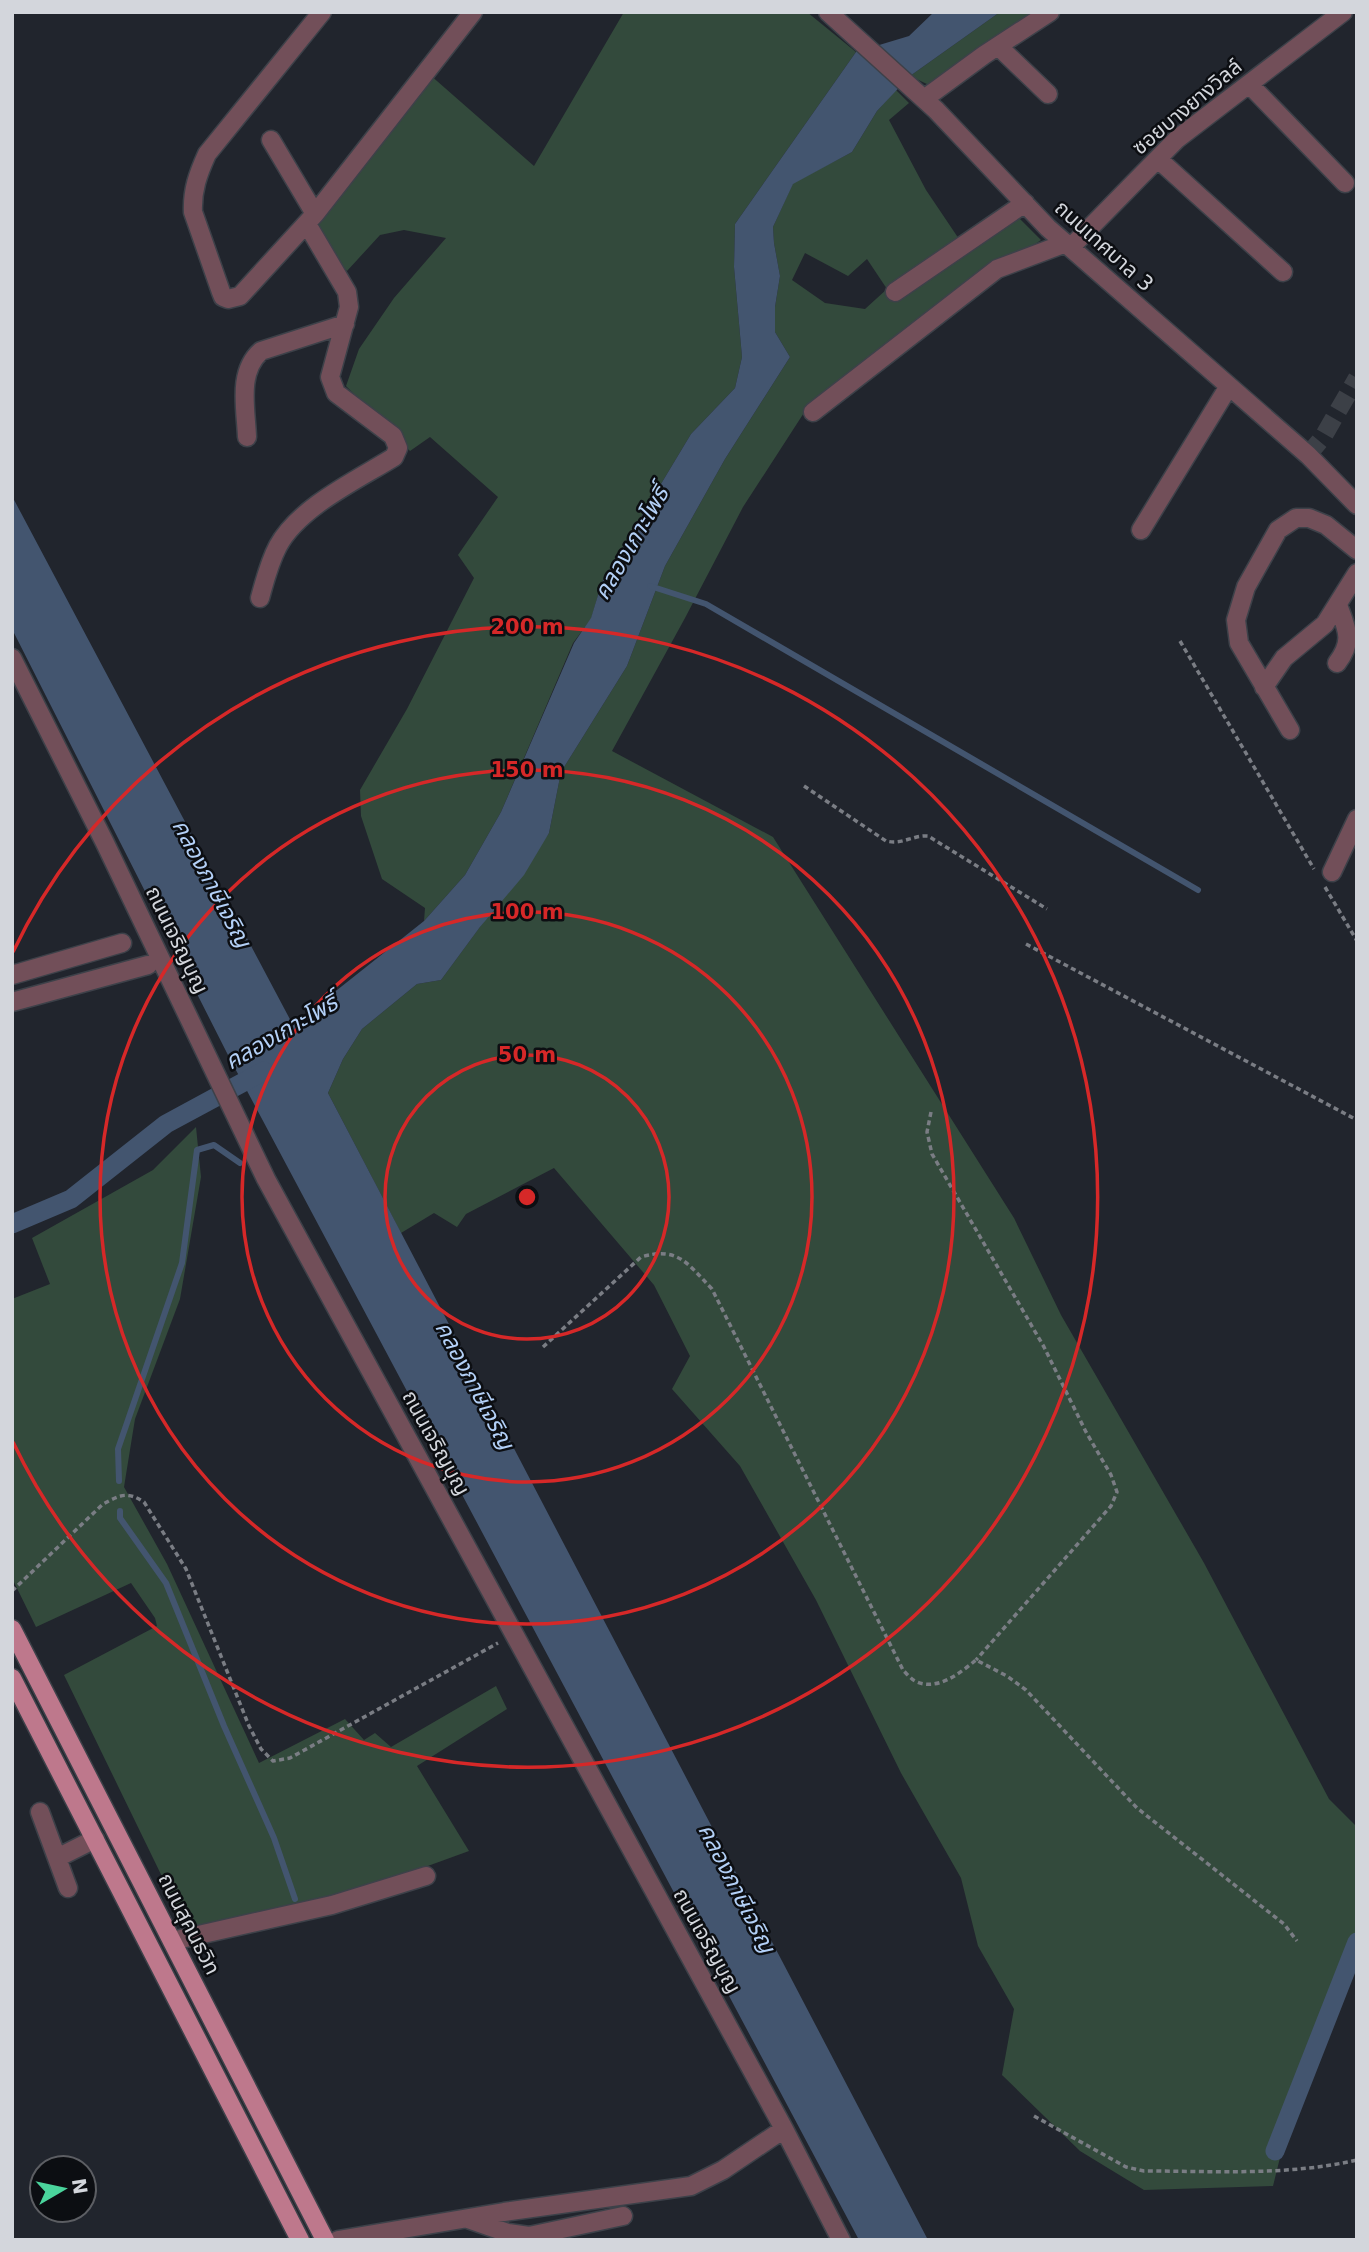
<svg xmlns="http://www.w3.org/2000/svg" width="1369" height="2252" viewBox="0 0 1369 2252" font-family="'DejaVu Sans','Noto Sans Thai',sans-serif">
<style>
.green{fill:#334a3c;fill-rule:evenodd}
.water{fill:#43556f}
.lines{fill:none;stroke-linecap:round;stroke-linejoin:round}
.stream{stroke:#43556f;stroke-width:6}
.canal{stroke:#43556f;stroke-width:19}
.minor-tunnel{stroke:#3c4047;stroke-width:18;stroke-dasharray:18 9;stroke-linecap:butt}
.minor-casing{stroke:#3d4149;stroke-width:21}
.major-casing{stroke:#3d4149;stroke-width:21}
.path{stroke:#7a7d84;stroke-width:3.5;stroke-dasharray:5 3.5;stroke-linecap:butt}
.minor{stroke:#724f59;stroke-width:18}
.major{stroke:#be788c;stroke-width:18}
.ring{fill:none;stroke:#d62828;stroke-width:3.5}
.labels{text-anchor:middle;stroke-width:5;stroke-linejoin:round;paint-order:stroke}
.street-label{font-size:21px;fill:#d3d6dc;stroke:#0c0e12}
.water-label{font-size:23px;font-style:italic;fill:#b3d0f7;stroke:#0c0e12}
.centre{fill:#d62828;stroke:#0c0e12;stroke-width:3.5}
.ring-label{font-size:21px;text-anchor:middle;font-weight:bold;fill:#d62828;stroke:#0c0e12;stroke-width:5;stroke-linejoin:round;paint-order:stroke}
</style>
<rect width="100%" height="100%" fill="#21252d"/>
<!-- green -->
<path class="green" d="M624,12h183l49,40 -121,172 -1,43 8,90 -7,31 -44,46 -89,148 -11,37 -18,24 -72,169 -36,63 -41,46 1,-13 -43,-29 -21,-63 -1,-26 47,-81 67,-131 -16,-23 40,-58 -68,-60 -20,14 -64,-65 13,-37 35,-51 52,-60 -42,-8 -24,5 -33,36 -49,-52 123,-152 113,99z
M1000,12h41l-112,73 -19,-9z
M896,90l13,13 -20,17 37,70 33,49 48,-33 34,34 -232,165 -66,102 -58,111 -73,133 161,86 241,381 47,97 143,248 125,236 28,28v131l-21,52 -43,95 -20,81 -129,4 -64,-39 -78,-76 12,-66 -36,-63 -17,-68 -60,-105 -85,-173 -76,-134 -68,-77 18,-33 -36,-71 -100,-117 -88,46 -9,13 -23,-14 -33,20 -73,-140 15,-34 19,-30 55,-45 24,-4 108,-147 12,-61 66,-106 38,-100 60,-107 65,-102 -15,-25v-25l5,-31 -6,-33 -1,-16 20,-44 59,-31 25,-41zM805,253l43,23 19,-17 20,30 -22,20 -40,-6 -33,-23z
M196,1127l5,50 -21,122 -45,120 -11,68 43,77 92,199 86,-44 19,21 11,-7 16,14 105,-61 11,23 -90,57 52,85 -66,24 -86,26 -129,29 -124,-255 93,-49 -2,-8 -24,-35 -95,44 -24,-49v-279l38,-15 -18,-46 121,-68z"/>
<!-- water -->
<path class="water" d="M934,12h66l-90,64 -33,35 -25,41 -59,32 -20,43 1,16 6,33 -5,31v25l15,25 -65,102 -60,107 -38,100 -66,106 -12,61 -25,42 -44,52 -39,53 -24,4 -55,45 -19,30 -15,34 600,1147h-69l-630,-1183 -217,-428v-133l281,529 131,-104 41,-46 36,-63 73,-169 17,-25 11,-36 89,-148 44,-46 7,-31 -8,-90 1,-43 121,-172 53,-16z"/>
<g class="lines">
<!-- stream -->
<path class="stream" d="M650,586l56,18 492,286
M119,1481l-1,-32 64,-186 15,-113 17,-5 26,18
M120,1511v7l46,65 58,143 50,112 21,61"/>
<!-- canal -->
<path class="canal" d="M12,1224l59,-25 95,-75 98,-53
M1275,2151l82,-209"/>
<!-- minor-tunnel -->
<path class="minor-tunnel" d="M1308,455l15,-18 34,-59"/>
<!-- minor casing -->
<g class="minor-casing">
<path id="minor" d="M322,12l-115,142c-9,20 -15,36 -14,58l28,80 2,5 5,2 12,-3 75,-82 158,-202
M828,12l108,98 112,118 260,227 49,50
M998,46l50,48
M1249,84l96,99
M924,99l60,-44 66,-43
M271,140l44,74
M1158,159l125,113
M1071,247l106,-108 166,-127
M895,292l130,-89
M813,412l184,-143 69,-26
M247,437c-1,-28 -10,-65 14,-86l84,-27
M1141,530l88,-144
M260,598c5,-18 9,-35 18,-52 21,-39 79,-66 116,-89l4,-9 -5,-12 -57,-43 -6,-16 19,-70 -2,-15 -40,-68
M12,658l93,185 161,336 518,950 57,111
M1337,663c17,-22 10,-34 1,-58
M1264,687l20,-29 41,-34 32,-51
M1290,730l-51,-87 -3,-23 10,-33 32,-57 18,-12h13l17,7 31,25
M1332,872l25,-53
M12,975l110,-32
M12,1002l136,-37
M40,1812l28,76
M57,1858l38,-19
M172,1941l160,-36 94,-29
M468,2219l40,14 21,3 94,-20
M338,2240l166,-28 187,-26 32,-16 61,-41"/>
</g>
<!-- major casing -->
<g class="major-casing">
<path id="major" d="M12,1629l313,611
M12,1678l288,562"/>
</g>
<!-- path -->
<path class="path" d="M1180,641l134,228
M804,786l82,55c16,4 27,-6 42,-5l119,73
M1325,887l32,54
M1026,944l331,176
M931,1112l-4,20 5,22 112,193 42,85 25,43 6,17 -6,14 -135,154
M543,1347l98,-90c37,-11 47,7 71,32l191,381c3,3 8,9 12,11 22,11 45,-8 61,-21l31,16 19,14 111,118 147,116 13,17
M12,1591l91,-87c17,-9 24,-13 41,-2l42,67 63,157 12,23 12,12 17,-3 208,-115
M1034,2116l92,51 18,4c71,0 144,5 213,-11"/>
<!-- minor -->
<use href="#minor" class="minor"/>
<!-- major -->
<use href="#major" class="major"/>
</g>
<!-- distance rings -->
<g class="ring">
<circle cx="527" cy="1197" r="142"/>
<circle cx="527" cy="1197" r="285"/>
<circle cx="527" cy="1197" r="427"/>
<path d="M13 952A570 570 0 1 1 13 1442"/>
</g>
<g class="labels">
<!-- street labels -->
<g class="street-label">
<text transform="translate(1187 107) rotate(-40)" y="7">ซอยบางยางวิลล์</text>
<text transform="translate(1104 246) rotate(42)" y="7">ถนนเทศบาล 3</text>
<text transform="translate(177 940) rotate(64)" y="7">ถนนเจริญบุญ</text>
<text transform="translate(436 1443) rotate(61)" y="7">ถนนเจริญบุญ</text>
<text transform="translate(189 1924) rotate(63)" y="7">ถนนสุคนธวิท</text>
<text transform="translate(707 1941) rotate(61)" y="7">ถนนเจริญบุญ</text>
</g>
<!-- water labels -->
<g class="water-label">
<text transform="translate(631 543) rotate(-60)" y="8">คลองเกาะโพธิ์</text>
<text transform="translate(212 883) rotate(62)" y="8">คลองภาษีเจริญ</text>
<text transform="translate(281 1032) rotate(-30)" y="8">คลองเกาะโพธิ์</text>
<text transform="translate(475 1385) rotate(62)" y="8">คลองภาษีเจริญ</text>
<text transform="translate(737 1888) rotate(63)" y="8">คลองภาษีเจริญ</text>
</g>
</g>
<circle cx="527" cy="1197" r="10" class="centre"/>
<g class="ring-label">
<text x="527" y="634">200 m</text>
<text x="527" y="777">150 m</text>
<text x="527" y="919">100 m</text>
<text x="527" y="1062">50 m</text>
</g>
<!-- border -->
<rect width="1369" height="2252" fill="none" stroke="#d3d6dc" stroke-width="28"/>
<!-- north arrow -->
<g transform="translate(63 2189) rotate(81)"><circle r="33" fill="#0c0e12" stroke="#5c5e63" stroke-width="2"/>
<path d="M0-5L12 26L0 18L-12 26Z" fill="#4ad49c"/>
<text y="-10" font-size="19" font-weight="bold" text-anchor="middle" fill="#d3d6dc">N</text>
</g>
</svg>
